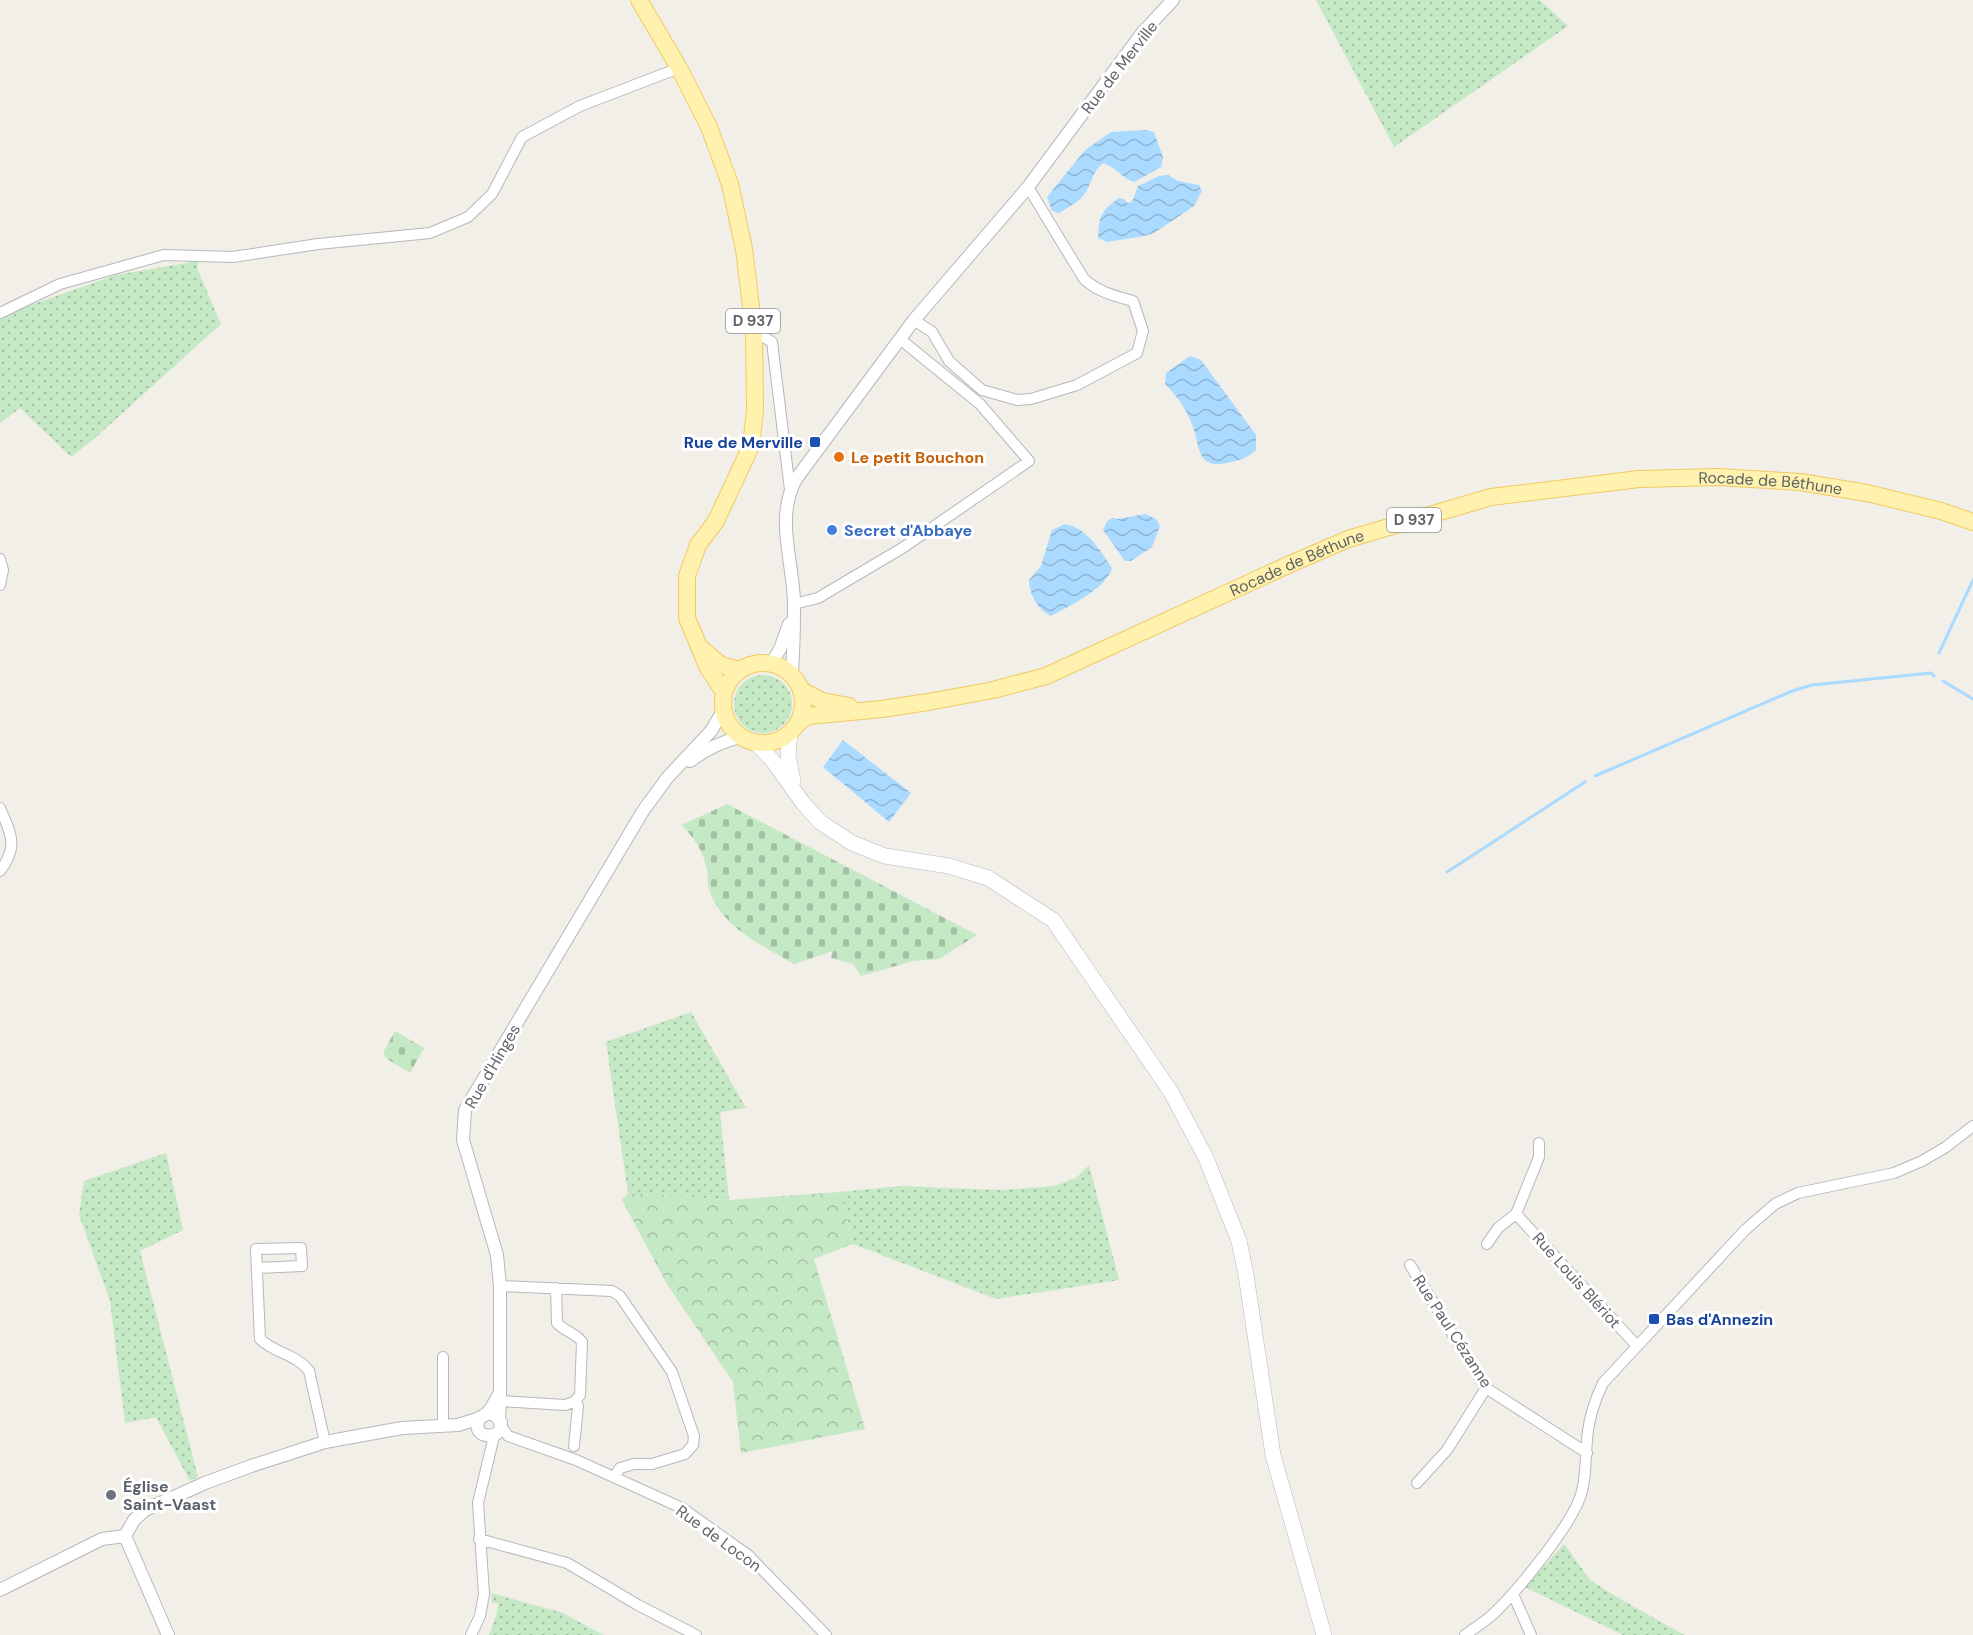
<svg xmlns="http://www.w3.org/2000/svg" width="1973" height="1635" viewBox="0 0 1973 1635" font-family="'DM Sans',sans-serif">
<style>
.grass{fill:url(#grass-dots)}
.forest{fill:url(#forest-crowns)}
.cemetery{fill:url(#cemetery-stones)}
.water{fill:url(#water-waves)}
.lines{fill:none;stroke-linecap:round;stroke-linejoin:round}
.stream{stroke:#aadaff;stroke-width:3}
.minor-casing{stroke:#b5b8bc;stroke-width:12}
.tertiary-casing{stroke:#b5b8bc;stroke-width:14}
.secondary-casing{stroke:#b6babf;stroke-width:16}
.primary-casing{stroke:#f2c960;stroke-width:18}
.minor{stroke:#fff;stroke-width:10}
.tertiary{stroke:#fff;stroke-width:12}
.secondary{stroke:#fff;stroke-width:15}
.primary{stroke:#fff2af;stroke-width:16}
.transit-dot{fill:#1a4fb4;stroke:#fff;stroke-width:2}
.food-dot{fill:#e8710a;stroke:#fff;stroke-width:2}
.shop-dot{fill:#3f7fe0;stroke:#fff;stroke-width:2}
.worship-dot{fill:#6b7280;stroke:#fff;stroke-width:2}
.labels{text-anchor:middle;stroke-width:6;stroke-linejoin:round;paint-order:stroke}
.shield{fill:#fff;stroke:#8f9295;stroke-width:1.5}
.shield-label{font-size:15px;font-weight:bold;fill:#5f6368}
.street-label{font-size:16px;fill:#5f6368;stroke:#fff}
.transit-label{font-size:16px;font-weight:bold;fill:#164399;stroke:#fff;text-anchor:end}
.food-label{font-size:16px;font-weight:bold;fill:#c56008;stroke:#fff;text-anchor:start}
.shop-label{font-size:16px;font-weight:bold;fill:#366cbe;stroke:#fff;text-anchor:start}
.worship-label{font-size:16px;font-weight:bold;fill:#5b616d;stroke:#fff;text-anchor:start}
</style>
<defs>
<pattern id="grass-dots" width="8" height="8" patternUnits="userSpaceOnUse" patternTransform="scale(1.5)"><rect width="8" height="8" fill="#c5e8c5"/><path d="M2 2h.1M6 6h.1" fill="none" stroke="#a3c0a4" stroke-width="1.8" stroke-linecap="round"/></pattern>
<pattern id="forest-crowns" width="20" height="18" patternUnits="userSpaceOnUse" patternTransform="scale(1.5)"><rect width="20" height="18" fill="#c5e8c5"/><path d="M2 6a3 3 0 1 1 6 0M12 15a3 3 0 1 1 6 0" fill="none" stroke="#a3c0a4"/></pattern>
<pattern id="cemetery-stones" width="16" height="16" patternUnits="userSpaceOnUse" patternTransform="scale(1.5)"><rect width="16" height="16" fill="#c5e8c5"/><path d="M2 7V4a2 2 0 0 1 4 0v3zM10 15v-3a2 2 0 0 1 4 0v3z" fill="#a3c0a4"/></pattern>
<pattern id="water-waves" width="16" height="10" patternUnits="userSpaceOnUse" patternTransform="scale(1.5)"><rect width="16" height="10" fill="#aadaff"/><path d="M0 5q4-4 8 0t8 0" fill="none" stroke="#8eb4d2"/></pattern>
</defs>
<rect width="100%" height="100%" fill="#f1efe8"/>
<!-- grass -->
<path class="grass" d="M1316,0h224l28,26 -174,121z
M198,261l-1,7 24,56 -126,114 -24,19 -51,-49 -20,15v-104l22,-11 94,-33z
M734 704a29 29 0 1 1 58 0a29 29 0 1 1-58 0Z
M691,1012l55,96 -26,4 9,88 -101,-7 -22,-151z
M166,1153l17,77 -43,21 58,226 -8,4 -34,-64 -31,6 -15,-122 -31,-86 5,-34z
M1089,1165l30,115 -123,19 -143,-55 -13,-52 60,-6 101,4 54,-4 21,-8z
M1564,1544l26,36 20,13 74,42h-61l-98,-48z
M491,1593l72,20 40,22h-114l8,-22 1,-10h-6z"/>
<!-- forest -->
<path class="forest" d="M840,1192l13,52 -39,15 51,170 -124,24 -8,-71 -66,-98 -45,-84 6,-7 101,7z"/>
<!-- cemetery -->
<path class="cemetery" d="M727,804l250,131 -38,24 -26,2 -52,15 -8,-12 -22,-6 2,-7 -39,13c-31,-18 -71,-36 -84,-72 -3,-7 -2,-16 -3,-23 -5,-21 -12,-29 -25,-44z
M395,1031l29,17 -14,25 -23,-14 -4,-6z"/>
<!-- water -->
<path class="water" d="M1144,130l10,2 9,25 -2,10 -27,15c-12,-4 -18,-15 -31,-19 -10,8 -11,18 -17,29 -7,10 -17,15 -27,21l-7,-2 -5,-14 38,-47 26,-18z
M1168,175l10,6 21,4 3,6 -8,15 -40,27 -10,3 -37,6 -9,-4c1,-22 3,-27 21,-40l5,1 3,4 5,-1 6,-16 21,-10z
M1190,356l11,4 55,75v15c-10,9 -16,10 -29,13 -33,7 -26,-20 -36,-41 -6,-15 -15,-27 -26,-38l1,-11z
M1145,514l11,5 4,7 -8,21 -21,14h-6l-22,-31 4,-9 6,-3 5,1z
M1065,524c22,4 35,26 47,44 -6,21 -43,38 -61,48 -13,-6 -22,-22 -22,-36l12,-14 11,-36z
M843,740l68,53 -22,29 -66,-55z"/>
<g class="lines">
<!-- stream -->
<path class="stream" d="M1939,653l34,-73
M1943,681l30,18
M1595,776l197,-85 20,-6 119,-12 3,3
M1447,872l138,-90"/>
<!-- minor casing -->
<g class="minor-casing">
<path id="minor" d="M0,313l60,-29 104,-29 69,2 85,-13 112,-11 38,-16 24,-23 30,-57 58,-31 99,-38
M914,320l18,12 17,29 33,29 35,10 14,-1 46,-14 60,-32 6,-22 -10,-30c-18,-5 -35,-9 -49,-22l-56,-92
M754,331l18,11 18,148
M0,559l3,11 -3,15
M794,604l24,-6 86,-51 125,-86 -49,-57 -80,-65
M0,808c11,26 19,38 0,63
M1516,1214l121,132
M1487,1244l11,-16 18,-14 23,-57v-14
M1410,1265l76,123 101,65
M257,1268l45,-2 -1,-18 -45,1 4,90c14,14 38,16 49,32l16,71
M500,1286l112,5 8,5 52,76 22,64 -1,9 -8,9 -33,10h-18l-14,4 -6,9
M500,1401l65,4 9,-3 6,-7 2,-53c-6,-9 -18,-11 -25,-19l-1,-35
M443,1426v-69
M501,1426l7,10 68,24 106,48 66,47 78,80
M574,1446l4,-40 -2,-6
M1417,1483l30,-33 39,-62
M479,1539l88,24 71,42 58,30
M1513,1594l18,41
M471,1635l9,-19 4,-22 -6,-91 16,-67
M1465,1635c8,-6 18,-12 26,-19 24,-22 84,-94 91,-125 5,-20 3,-40 6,-60 2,-17 8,-33 15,-48l142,-153 30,-26 23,-11 96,-20 28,-12 24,-14 27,-21"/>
</g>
<!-- tertiary casing -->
<g class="tertiary-casing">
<path id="tertiary" d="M771,664l9,-15 9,-25
M793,676c-2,-8 0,-14 0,-23 1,-16 1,-34 1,-51 -1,-42 -19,-84 2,-123l118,-159 114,-133 115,-155 30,-32
M690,761c15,-11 33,-20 51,-24
M487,1413l8,2 6,7 -1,9c-9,9 -28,4 -21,-11 2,-6 3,-2 7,-6 6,-5 10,-15 14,-22
M499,1418l1,-17v-115l-3,-31 -34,-115 2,-30 178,-299 24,-33 44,-47 12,-20
M125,1536l9,-16 11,-10 60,-27 46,-17 74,-24 77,-14 56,-3 22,-7
M125,1536l43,99
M0,1590l102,-51 23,-3"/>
</g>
<!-- secondary casing -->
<g class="secondary-casing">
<path id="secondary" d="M790,733l-2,23 5,25
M756,743l17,18 30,42 17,19 32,21 33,13 64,10 39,12 65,42 118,172 35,66 33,83 7,34 27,180 51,180"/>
</g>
<!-- primary casing -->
<g class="primary-casing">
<g id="primary">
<path d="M639,0l40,68 30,59 21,57 14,65 10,82 1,79 -4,36 -35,75 -18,24 -11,31v42l21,50 16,24"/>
<path d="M701,648l20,17 18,5"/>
<circle cx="763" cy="703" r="40"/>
<path d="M801,690l21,11 27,5"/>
<path id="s1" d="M799,722l9,-6 74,-7 46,-7 65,-12 53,-14 242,-111 60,-26 143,-42 148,-18 79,-2 82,5 67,11 74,18 32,11"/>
</g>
</g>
<!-- minor -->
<use href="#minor" class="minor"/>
<!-- tertiary -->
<use href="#tertiary" class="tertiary"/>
<!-- secondary -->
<use href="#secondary" class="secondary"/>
<!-- primary -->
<use href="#primary" class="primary"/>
</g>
<!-- markers -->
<g class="transit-dot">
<rect x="809" y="436" width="12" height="12" rx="3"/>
<rect x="1648" y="1313" width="12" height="12" rx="3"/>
</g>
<circle class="food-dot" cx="839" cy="457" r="6"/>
<circle class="shop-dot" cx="832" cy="530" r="6"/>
<circle class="worship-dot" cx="111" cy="1495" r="6"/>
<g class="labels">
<!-- shield labels -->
<g class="shield">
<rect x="726" y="309" width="54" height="24" rx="4.5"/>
<rect x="1387" y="508" width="54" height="24" rx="4.5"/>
</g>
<g class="shield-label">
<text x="753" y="326">D 937</text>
<text x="1414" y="525">D 937</text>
</g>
<!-- street labels -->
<g class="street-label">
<text transform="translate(1119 67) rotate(-52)" y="6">Rue de Merville</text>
<text dy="6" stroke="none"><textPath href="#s1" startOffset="1014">Rocade de Béthune</textPath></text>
<text dy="6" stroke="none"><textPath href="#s1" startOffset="528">Rocade de Béthune</textPath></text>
<text transform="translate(492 1066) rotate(-60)" y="6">Rue d'Hinges</text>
<text transform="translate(1577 1280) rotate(48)" y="6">Rue Louis Blériot</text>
<text transform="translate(1453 1331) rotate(57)" y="6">Rue Paul Cézanne</text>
<text transform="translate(719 1538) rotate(36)" y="6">Rue de Locon</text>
</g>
<!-- transit labels -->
<g class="transit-label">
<text x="803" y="448">Rue de Merville</text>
<text x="1666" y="1325" text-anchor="start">Bas d'Annezin</text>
</g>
<!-- food labels -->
<g class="food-label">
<text x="851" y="463">Le petit Bouchon</text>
</g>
<!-- shop labels -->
<g class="shop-label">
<text x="844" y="536">Secret d'Abbaye</text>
</g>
<!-- worship labels -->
<g class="worship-label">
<text x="123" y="1492">Église<tspan x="123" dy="18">Saint-Vaast</tspan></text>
</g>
</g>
</svg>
